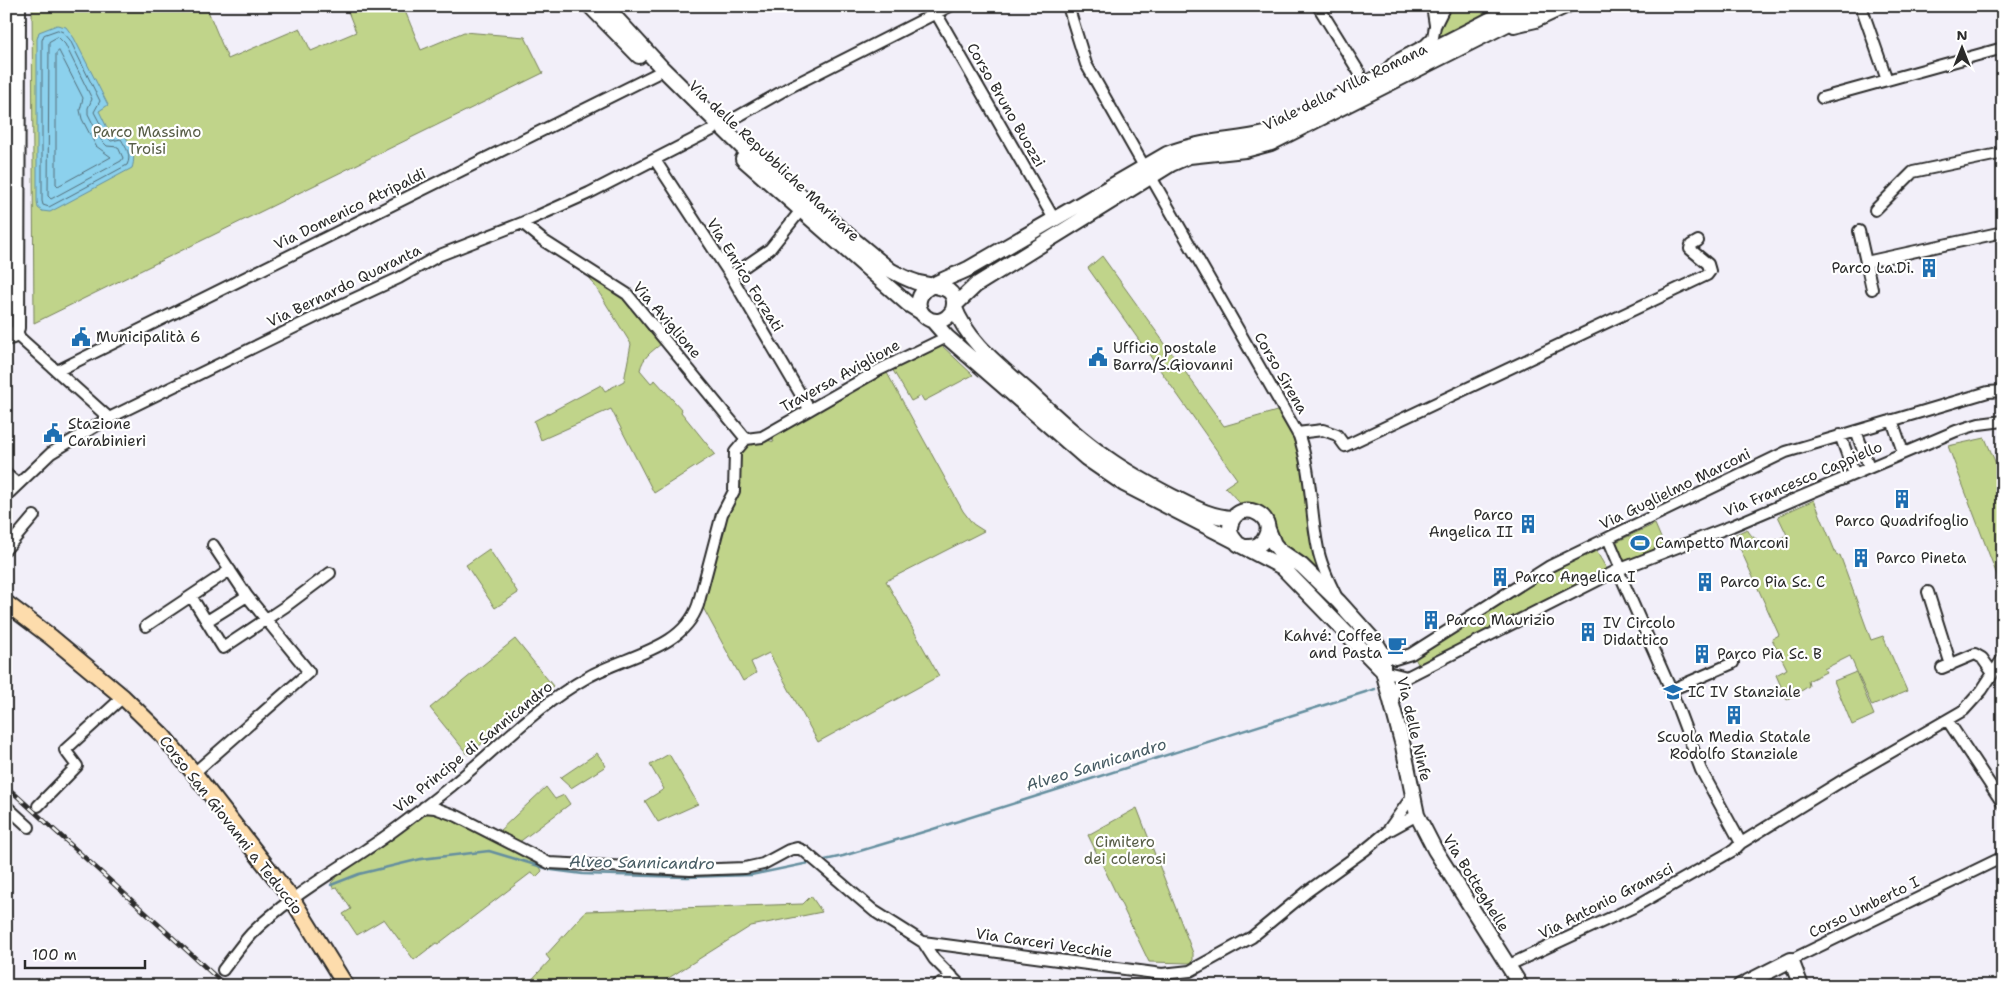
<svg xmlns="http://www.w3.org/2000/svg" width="2009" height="992" viewBox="0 0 2009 992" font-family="'Shantell Sans',sans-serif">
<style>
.green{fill:#c0d48a;stroke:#76805a}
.water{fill:#8cd1ed;stroke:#658f9f}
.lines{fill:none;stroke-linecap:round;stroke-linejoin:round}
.shore{stroke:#526d79;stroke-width:1}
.stream{stroke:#658f9f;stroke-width:2.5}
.minor-casing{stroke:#2b2b2b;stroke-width:14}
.tertiary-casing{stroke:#2b2b2b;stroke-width:16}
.secondary-casing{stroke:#2b2b2b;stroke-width:18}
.primary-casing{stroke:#2b2b2b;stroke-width:19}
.minor{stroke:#fff;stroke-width:10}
.tertiary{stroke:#fff;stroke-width:12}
.secondary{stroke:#fff;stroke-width:14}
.primary{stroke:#fddcac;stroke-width:15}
.rail-casing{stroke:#2b2b2b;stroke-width:4.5}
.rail{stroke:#fff;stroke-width:2.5;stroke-dasharray:8;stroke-linecap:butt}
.labels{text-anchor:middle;stroke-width:4.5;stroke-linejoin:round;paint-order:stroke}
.street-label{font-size:15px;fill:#2b2b2b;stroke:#fff}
.park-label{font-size:15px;fill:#585e48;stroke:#fff}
.poi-label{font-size:15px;fill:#2b2b2b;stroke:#fff;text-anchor:start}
.water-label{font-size:16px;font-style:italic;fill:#485d65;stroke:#fff}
</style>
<rect width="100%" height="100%" fill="#f2eff9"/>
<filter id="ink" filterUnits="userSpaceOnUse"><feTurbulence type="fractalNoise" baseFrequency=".02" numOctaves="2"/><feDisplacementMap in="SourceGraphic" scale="10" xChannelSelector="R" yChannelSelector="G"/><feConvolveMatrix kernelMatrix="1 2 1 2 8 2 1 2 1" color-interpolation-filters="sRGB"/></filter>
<g filter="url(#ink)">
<!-- green -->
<path class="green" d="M32,6h174l22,53 72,-31 11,23 45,-19 -9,-23 7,-3h49l18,44 43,-18 61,5 18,36 -509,250z
M1451,6h53l-67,33 2,-15z
M1102,256l122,170 60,-17 22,47 19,116 -15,-5 -26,-17 -13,-21 -21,-15 -25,-27 12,-8 -149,-211z
M585,270l32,20 41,46 -2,3 5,5c-10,8 -18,13 -21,26l11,13 4,-3 27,30 -1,2 34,42 -61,39 -43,-84 -70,31 -7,-19 67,-36 4,6 19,-10 7,-37z
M939,343l34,32 -49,26 -3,-5 -10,5 -20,-34z
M883,371l4,2 76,138 10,13 11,7 -98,50 53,95 -121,66 -49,-89 -18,9 5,11 -13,8 -42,-77 23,-88 17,-32c-6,-15 -4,-26 3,-39l20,-6 10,3 -5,-9z
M1985,438l18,42v111l-55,-145z
M1814,500l23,56 3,-1 31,85 12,-4 24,55 -35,15 -22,-50 -26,13 2,3 -18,9 1,5 -22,14 -11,-25 11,-6 -15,-30 7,-4 -45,-100 13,-6c9,17 25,14 40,6l-9,-19z
M1655,524l9,21 -39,17 -9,-20z
M489,549l29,44 -23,15 -29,-43z
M1595,549l13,22 -22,8 -166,89 -6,-12 103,-64z
M515,639l38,47 -85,69 -38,-47z
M1856,672l18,43 -22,10 -18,-44z
M597,753l9,13 -35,22 -11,-10z
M669,754l29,50 -40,18 -13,-21 19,-12 -14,-24z
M546,787l9,12 9,-4 6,9 -52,39 -20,-11z
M1137,808l56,145v7l-3,3 -41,-1 -61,-127z
M423,812h13l101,48 5,11 -6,6 -4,-5 -94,72 -2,-1 -22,17 -30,-41 -27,16 -14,-21 8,-5 -14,-22 -4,1 -2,-5 15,-17z
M811,896l11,16 -71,14 -95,60h-130l24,-26 -4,-5 40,-44 217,-7z"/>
<!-- water -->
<path class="water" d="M57,25l9,2 8,11 34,67 -9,6 12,25 11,-5c8,13 15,22 10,37l-82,44 -8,-1 -4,-3 -1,-7v-162l2,-7z"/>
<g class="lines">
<!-- shore -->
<path class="shore" d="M58,30l5,2 7,8 30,61 -6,11 13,25 4,4 10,-2c5,9 11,16 6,26l-78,42 -6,-2 -1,-4v-161l2,-5z
M58,37l7,7 27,55 -4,9v6l13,26 6,6 11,1 5,11 -2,3 -70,38 -3,-3 1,-154z
M59,51l24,47 -3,12 2,9 14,27 15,11 -53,29 -2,-2v-130z"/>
<!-- stream -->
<path class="stream" d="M825,860l18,-4 87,-26 445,-141
M331,885l28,-11 62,-15 68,-8 63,19 31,4 104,3 64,-2 58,-12"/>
<!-- minor casing -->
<g class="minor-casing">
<path id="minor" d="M932,6l122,213
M1068,6l18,58 59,104
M1318,6l41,66
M1432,6l3,19
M1861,6l26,74
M1509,23l5,4 22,-5 34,-16
M1386,70l9,-9 30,-16 8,-8 2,-11 10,-20
M1822,98l181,-50
M721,126l69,-39 160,-81
M655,160l76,116 77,131
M1151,177l148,259c13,38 11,75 19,113 3,17 11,32 18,47
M1875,210l38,-38 90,-19
M522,223l22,18 83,53 119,145
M1859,231l13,58
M1866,262l137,-30
M731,276l39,-27 31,-39
M17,331l3,7 89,80
M57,371l599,-297
M1892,420l11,32
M1856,431l13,36
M1297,433l26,-3 14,5 8,11 362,-171 3,-4 -2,-7 -18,-15 1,-4 7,-4
M1840,435l14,38
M746,439l16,-2 117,-67 68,-33
M6,474l12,10
M6,496l45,-43 58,-35 221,-108 69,-32 41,-23 82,-32 67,-30 123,-63
M1608,538l13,31
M6,549l28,-33
M230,570l-39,26 32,52 63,-42 44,-33
M1618,570l53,120 30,80 40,73
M1928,592l23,73
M207,621l40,-25
M146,626l45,-30
M1383,654l12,5 16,-5 139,-88 236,-114 202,-60 15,-1
M1942,668l33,-14 7,4 10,14
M1383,671l24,6
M1671,690l62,-27
M1393,701l3,-14 11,-10 211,-107 114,-44 224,-95 23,-7 24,-3
M1948,721l55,83
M194,773l115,-101 -62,-76 -34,-51
M6,806l23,21
M38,806l39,-40 -12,-16 58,-53
M424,807l11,1 22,8 92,47 141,7 55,-2 18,-4 26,-14 8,-2 7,3 70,60 49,31 239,32 28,-3 62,-34 56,-46 57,-41 23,-19 29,-16
M1389,829l24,-34
M923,942l11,17 27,27
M1791,960l212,-103
M1509,965l125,-58 100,-57 7,-7 107,-66 116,-67 18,-20 21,-32
M223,970c9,-12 18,-25 28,-36 34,-34 76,-58 116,-85 25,-16 49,-35 73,-54 50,-38 92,-87 148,-118 38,-22 94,-27 110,-72l24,-91 12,-23 1,-39 11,-13
M936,986l16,-10"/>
</g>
<!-- tertiary casing -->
<g class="tertiary-casing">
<path id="tertiary" d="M6,308l2,-7 1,-295
M6,339l7,-2 5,-9 1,-322"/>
</g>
<!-- secondary casing -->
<g class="secondary-casing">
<path id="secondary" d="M590,6l49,50
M605,6l58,63 78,77 149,124c9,5 17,9 26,12 16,6 44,1 37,28 -16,27 -48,-2 -28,-20 10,-8 31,-15 43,-21l199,-115c34,-14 67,-12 102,-21l248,-127
M743,159l165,145 13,8
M954,306l22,-21 195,-121 18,-8 56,-6 26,-7 272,-137
M954,306c13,36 46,60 74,85 25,23 51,48 79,67 21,15 43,27 66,39 20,10 37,20 60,21
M933,321l14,16 139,121 38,26 111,57
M1268,529l6,15 5,6 23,16 37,36 37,41 7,11v17l20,75 14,69 18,35 86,136
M1245,547c9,0 16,-1 20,-9 13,-23 -25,-40 -34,-15 -3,9 1,14 7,21l44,23 101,104
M1740,986l51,-26 10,26"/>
</g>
<!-- primary casing -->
<g class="primary-casing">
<path id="primary" d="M6,603l45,34 72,60 40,39 31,37 98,126 54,87"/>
</g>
<!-- minor -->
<use href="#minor" class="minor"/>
<!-- tertiary -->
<use href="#tertiary" class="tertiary"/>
<!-- secondary -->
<use href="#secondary" class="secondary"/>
<!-- primary -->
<use href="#primary" class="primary"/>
<!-- rail casing -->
<g class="rail-casing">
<path id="rail" d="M6,786l220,200"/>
</g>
<!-- rail -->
<use href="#rail" class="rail"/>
</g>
</g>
<!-- icons -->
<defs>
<g id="building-bare" transform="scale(1.5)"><path d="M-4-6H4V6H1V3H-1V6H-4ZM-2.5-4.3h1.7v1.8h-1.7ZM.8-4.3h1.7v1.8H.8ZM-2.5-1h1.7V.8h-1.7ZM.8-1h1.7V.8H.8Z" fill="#1f6fb2" stroke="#fff" stroke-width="2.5" paint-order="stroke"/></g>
<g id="civic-bare" transform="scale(1.5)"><path d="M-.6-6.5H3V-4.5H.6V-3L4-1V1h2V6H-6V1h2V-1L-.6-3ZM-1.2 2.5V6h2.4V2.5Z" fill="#1f6fb2" stroke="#fff" stroke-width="2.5" paint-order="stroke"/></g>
<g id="stadium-bare" transform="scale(1.5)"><path d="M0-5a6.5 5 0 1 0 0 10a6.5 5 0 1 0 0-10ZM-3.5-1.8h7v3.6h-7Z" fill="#1f6fb2" stroke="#fff" stroke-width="2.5" paint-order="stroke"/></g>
<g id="cafe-bare" transform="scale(1.5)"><path d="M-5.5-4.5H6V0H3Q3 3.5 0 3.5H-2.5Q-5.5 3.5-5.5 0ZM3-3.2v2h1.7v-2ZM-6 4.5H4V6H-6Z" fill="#1f6fb2" stroke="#fff" stroke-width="2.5" paint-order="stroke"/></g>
<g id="school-bare" transform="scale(1.5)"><path d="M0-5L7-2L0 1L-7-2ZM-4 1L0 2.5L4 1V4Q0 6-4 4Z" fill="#1f6fb2" stroke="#fff" stroke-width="2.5" paint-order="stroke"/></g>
</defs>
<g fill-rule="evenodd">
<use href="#building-bare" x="1929" y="268"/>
<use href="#civic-bare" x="81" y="337"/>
<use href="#civic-bare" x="1098" y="357"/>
<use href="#civic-bare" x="53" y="433"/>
<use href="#building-bare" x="1902" y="499"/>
<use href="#building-bare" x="1528" y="524"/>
<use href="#stadium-bare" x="1640" y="543"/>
<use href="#building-bare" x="1861" y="558"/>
<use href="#building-bare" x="1500" y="577"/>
<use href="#building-bare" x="1705" y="582"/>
<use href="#building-bare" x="1431" y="620"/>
<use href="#building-bare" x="1588" y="632"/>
<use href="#cafe-bare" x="1397" y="645"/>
<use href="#building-bare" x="1702" y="654"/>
<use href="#school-bare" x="1673" y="692"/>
<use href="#building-bare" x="1734" y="715"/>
</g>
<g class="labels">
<!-- street labels -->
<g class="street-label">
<text transform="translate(1345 87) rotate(-26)" y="5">Viale della Villa Romana</text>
<text transform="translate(1006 105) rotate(60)" y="5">Corso Bruno Buozzi</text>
<text transform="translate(774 161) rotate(43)" y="5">Via delle Repubbliche Marinare</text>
<text transform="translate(350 209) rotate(-26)" y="5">Via Domenico Atripaldi</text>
<text transform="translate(745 275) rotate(58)" y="5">Via Enrico Forzati</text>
<text transform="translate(344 286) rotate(-26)" y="5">Via Bernardo Quaranta</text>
<text transform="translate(667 320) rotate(49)" y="5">Via Aviglione</text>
<text transform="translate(1281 373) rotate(60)" y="5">Corso Sirena</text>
<text transform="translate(840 376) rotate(-29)" y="5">Traversa Aviglione</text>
<text transform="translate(1803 479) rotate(-23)" y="5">Via Francesco Cappiello</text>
<text transform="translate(1675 489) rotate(-26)" y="5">Via Guglielmo Marconi</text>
<text transform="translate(1414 729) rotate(77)" y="5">Via delle Ninfe</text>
<text transform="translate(473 747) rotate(-39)" y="5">Via Principe di Sannicandro</text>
<text transform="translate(231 825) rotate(52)" y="5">Corso San Giovanni a Teduccio</text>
<text transform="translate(1476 883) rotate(58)" y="5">Via Botteghelle</text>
<text transform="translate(1606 901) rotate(-27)" y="5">Via Antonio Gramsci</text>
<text transform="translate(1864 907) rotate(-26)" y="5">Corso Umberto I</text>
<text transform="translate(1044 943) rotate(8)" y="5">Via Carceri Vecchie</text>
</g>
<!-- park labels -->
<g class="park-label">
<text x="147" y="137">Parco Massimo<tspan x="147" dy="17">Troisi</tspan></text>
<text x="1125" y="847">Cimitero<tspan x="1125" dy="17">dei colerosi</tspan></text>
</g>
<!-- poi labels -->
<g class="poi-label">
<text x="1914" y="273" text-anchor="end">Parco La.Di.</text>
<text x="96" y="342">Municipalità 6</text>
<text x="1113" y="353">Ufficio postale<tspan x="1113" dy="17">Barra/S.Giovanni</tspan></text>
<text x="68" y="429">Stazione<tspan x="68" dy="17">Carabinieri</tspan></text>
<text x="1513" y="520" text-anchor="end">Parco<tspan x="1513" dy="17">Angelica II</tspan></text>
<text x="1902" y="526" text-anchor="middle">Parco Quadrifoglio</text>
<text x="1655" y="548">Campetto Marconi</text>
<text x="1876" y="563">Parco Pineta</text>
<text x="1515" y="582">Parco Angelica I</text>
<text x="1720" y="587">Parco Pia Sc. C</text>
<text x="1446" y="625">Parco Maurizio</text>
<text x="1603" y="628">IV Circolo<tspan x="1603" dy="17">Didattico</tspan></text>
<text x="1382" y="641" text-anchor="end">Kahvé: Coffee<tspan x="1382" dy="17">and Pasta</tspan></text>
<text x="1717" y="659">Parco Pia Sc. B</text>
<text x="1688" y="697">IC IV Stanziale</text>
<text x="1734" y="742" text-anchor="middle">Scuola Media Statale<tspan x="1734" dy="17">Rodolfo Stanziale</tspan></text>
</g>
<!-- water labels -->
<g class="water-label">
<text transform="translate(1096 764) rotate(-17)" y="6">Alveo Sannicandro</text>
<text transform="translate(642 862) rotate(1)" y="6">Alveo Sannicandro</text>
</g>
</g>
<!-- margin -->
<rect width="2009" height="992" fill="none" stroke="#fff" stroke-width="25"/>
<rect x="12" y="12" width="1984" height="967" fill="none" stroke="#2b2b2b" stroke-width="2" filter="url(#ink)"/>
<!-- north arrow -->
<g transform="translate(1962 48)" stroke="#ffffff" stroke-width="4" paint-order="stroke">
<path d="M0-4L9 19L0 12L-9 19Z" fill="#2b2b2b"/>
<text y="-8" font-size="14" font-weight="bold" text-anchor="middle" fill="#2b2b2b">N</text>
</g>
<!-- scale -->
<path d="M25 960v8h120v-8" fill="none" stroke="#2b2b2b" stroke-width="2.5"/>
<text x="32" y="960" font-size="15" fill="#2b2b2b" stroke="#ffffff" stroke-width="4" paint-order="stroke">100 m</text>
</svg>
